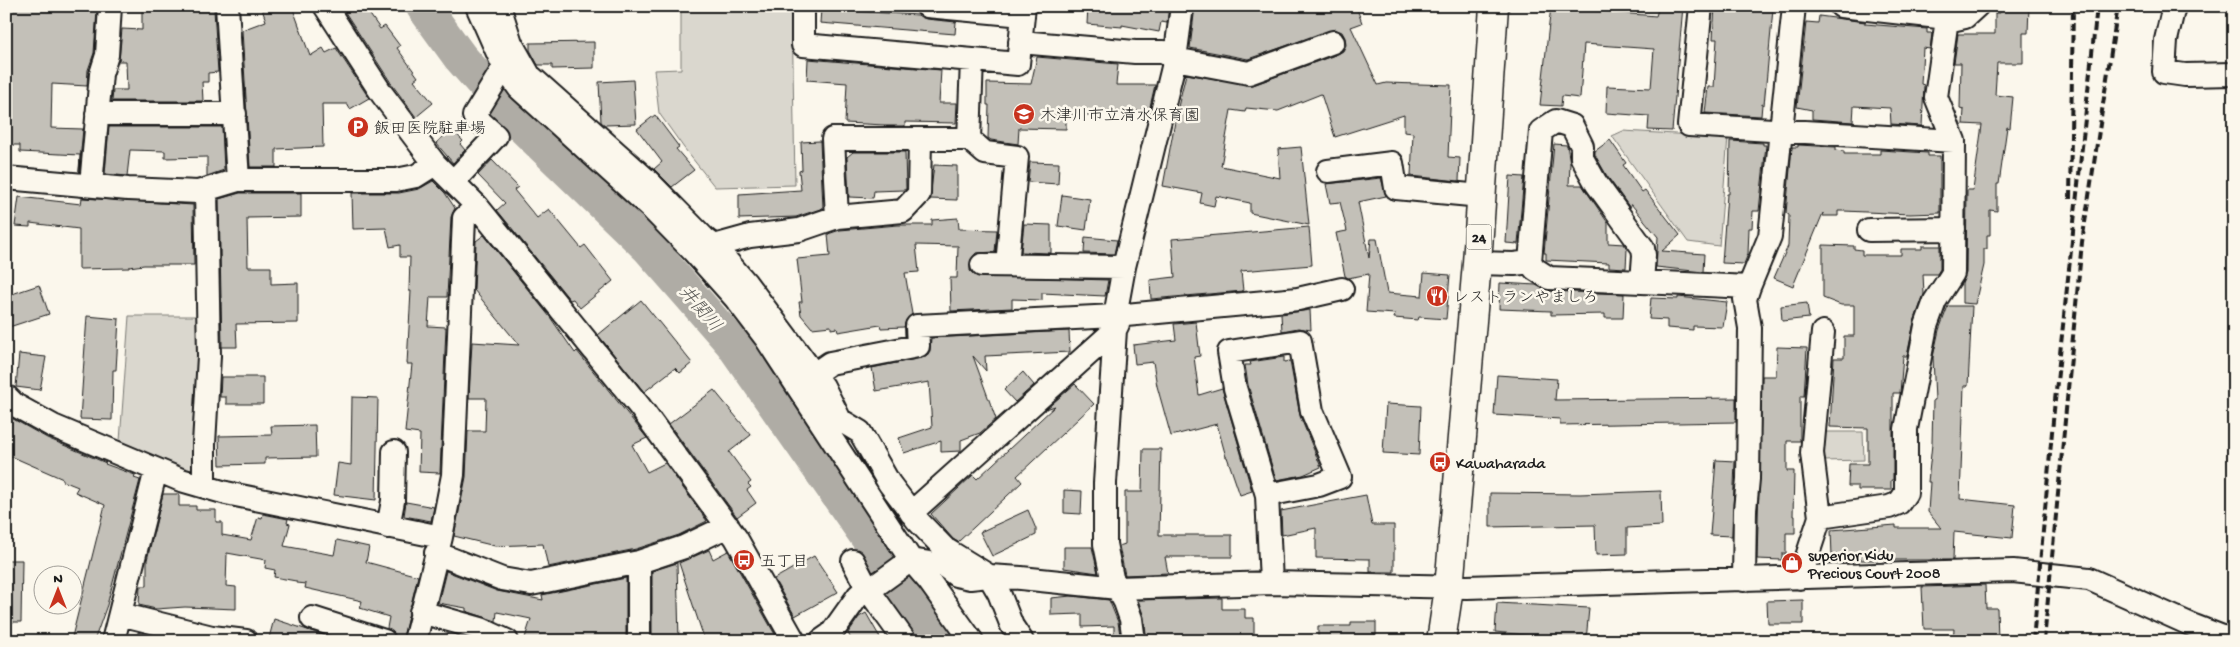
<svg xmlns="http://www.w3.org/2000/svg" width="2240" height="647" viewBox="0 0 2240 647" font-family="'Gochi Hand','Klee One',sans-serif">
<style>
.green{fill:#dad7ce;stroke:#7b7a75}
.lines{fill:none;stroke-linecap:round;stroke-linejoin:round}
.river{stroke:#afaca5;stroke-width:35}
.building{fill:#c3c0b8;stroke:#1c1c1c}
.street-casing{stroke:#1c1c1c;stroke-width:26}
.highway-casing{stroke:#1c1c1c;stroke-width:31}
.street{stroke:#fbf7ec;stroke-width:22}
.highway{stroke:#fbf7ec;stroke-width:28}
.rail{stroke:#1c1c1c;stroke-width:4;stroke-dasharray:8 4;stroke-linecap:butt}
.labels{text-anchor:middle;stroke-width:5;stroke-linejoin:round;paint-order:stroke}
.shield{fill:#fbf7ec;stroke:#5f5e5a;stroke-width:1}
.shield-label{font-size:15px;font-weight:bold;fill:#1c1c1c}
.poi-label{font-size:16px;fill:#1c1c1c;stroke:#fbf7ec;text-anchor:start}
.water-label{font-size:18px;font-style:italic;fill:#575653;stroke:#fbf7ec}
</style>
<rect width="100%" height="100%" fill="#fbf7ec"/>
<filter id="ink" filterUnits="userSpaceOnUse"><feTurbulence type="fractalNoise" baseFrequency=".02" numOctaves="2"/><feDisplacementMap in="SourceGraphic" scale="10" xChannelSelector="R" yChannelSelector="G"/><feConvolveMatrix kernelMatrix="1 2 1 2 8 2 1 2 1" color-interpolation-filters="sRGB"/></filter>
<g filter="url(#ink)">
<!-- green -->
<path class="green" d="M681,6h111l3,179 -80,2 -31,-39 -25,-35 -5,-43 27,-1z
M1623,131l105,6 -9,109 -31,-4 -76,-106z
M129,316h75l-4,159 -29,-10 -51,-24z
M1823,432h40l1,28 -41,1z"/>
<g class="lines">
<!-- river -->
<path class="river" d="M423,6l37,51 54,61 135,130 83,95 208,298"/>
</g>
<!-- building -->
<path class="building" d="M6,6h79l-1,4h13l-3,43 -6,17 -1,16 -35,-2 -1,44 32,1 -4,42 1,-16 -60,-3v-7h-11v-33h-3z
M142,6h41v5l31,-1 4,62 -10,1v9h-6l1,19h-91l1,-11h14l-1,-29h-7l3,-32 20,1z
M261,6h31l18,50 13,-8 3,5 10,-5 33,50 -19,11 -3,-5h-25l1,43 -47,2v18h-26l-8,-137 24,-9z
M341,6h23l16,23 5,-3 15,20 -3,2 21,29 -4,3 19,23 -17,14 -23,-31z
M1088,6l47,3v-3h34l-2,17 -6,-1 -2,10 -37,-7v2l-35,-3z
M1195,6h161l6,17 -11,4 27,58 8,-2 65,2 -3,72 12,1 -1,23 -48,-5 2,-43 -9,-1v-17l-69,22 -14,-43 -43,17 -32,-3 -1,4 -14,-2 -10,56 59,12 -2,-29 23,-2 8,78 -59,-12v-10l-34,-7 -2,10 -14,-3 2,-10 -39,-7 14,-75 9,-37 67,11 85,-31 5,-3 3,-6 -1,-7 -3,-6 -7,-3 -87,30 -58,-11z
M1551,6h27v4h5l73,6 3,-10h24l-11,125 -24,-1 1,-14 -43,-3 1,-27 44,2 3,-39 -70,-5 -4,54 -18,-2 -1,10 -21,-1z
M1715,6l58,3 -9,96 -2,-1 -1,12 -56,-3 3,-26h6l3,-48h-4z
M2000,6h29l-1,27h-5v30h-26l-2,32 18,2 -3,31 -3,-1 -8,57h-2v27l-7,-1v25h-3v14h-3v16l-9,39 -13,-1v-19l4,-11 1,-83h6l9,-65 -19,-1 1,-14 -4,-1 1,-46h-7l4,-29h37v-21h5z
M821,9l97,6 8,4 30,3 -1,12 -135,-11z
M1819,16l46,6v2l62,5v4h5l-2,16 -7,-1 -2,36 3,1 -2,41 -31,-2 -1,-16 -36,-2 -1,16 -41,-3v-9l-15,-3 9,-85 12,1z
M594,42v26l-42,1v-4h-14l-8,-15v-7z
M1037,57l81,7 -2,21h39l-6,26 -58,1v3h-25v14l-47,-1 -1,16 -27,-4 -3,-2 1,-33h-2v-22l44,1z
M808,59l133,11 -2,33h18l-1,20 -51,-1v4h-21l1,-1 -40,-2 2,-40 -40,-3z
M633,80l3,44 -31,1 -4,-3 -2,-40z
M655,115l24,32 -3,2 18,21 -22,17 -18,-18 8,-7 -25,-33z
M109,127h113l2,43 -17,6v-19l-42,1v-7l-35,-1 -3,26 -22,-2z
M452,129l11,12 -3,3 5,6 -12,13 -17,-20z
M1610,140l16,23 -3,2 19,27 3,-2 35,45 -18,16 42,3 -1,18 -47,-5 2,-30 -27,-33 -1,4 -23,-32 -12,-21v-4z
M820,141l3,67 -27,9 -57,2v-25l62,-4 -2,-19 3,-1 -1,-28z
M1730,141l33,2v2h3l-7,66h-6l-1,17h-3l-1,26 -4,10 -22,-1 5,-69h2z
M1554,144l13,1 3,18 -1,22h13l26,38v20l16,1 3,5 -1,19 -17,-1v-4l-63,-3v-7h-2z
M1798,145l38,2v3l8,1v3h36v-4l48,3v3h12v57l-30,1 -66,-3h-6v5h-15v-3l-30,73 -19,-8 14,-32 1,-31 -3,-2 6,-66h6z
M853,152h52l1,37 -2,1 -30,1 -1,7 -24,-1 -2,-40z
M492,160l26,27 -4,3 23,28 12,-9 32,39 4,-3 28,36 -33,27 -7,-9 -3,1 -73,-90 8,-7 -27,-28z
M1030,162l29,1 -1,21 -30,-2z
M934,165l23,1v34l-27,-1z
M1510,176l14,1 -6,67 -12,-1z
M1381,178l5,18 -28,6 11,56 2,-19h6l10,54 35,3 2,-23 26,2 -4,44 -27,-2 -1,3 -24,-2 1,-4 -29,-2 3,-38 -21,4 -3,-2 -9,-43 11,-2 -7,-29 -10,1 -4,-19z
M433,181l12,12 10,15 -4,9 -4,80h-17l-2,29 18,1 -6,146 -21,-1 1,-38 -15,-2 7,-68h-5l4,-73h-2l1,-34h-10v-12l-10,2 -4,-19 -33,1 -1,-36h47l20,-4z
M240,193h61v24l-54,1 1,49h23v17l27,-1v40l-62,1 1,23h-15l-3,-148z
M1062,195l28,4 -4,31 -28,-4z
M19,197l62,7 1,-6 111,7 1,60h-50l-15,2v1l-50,1v-40l-49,-6v4l-15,-1z
M958,218l1,11 38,1 -2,22 -19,1 -5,6 -1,12 6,5 132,4 -3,16 -63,-3v7l-30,-1v9l-61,3 -1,-33h7l1,-32 -42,-1 3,27 -14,1 7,41 -6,6 -2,7 -23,1 -1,-3 -42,7 -1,-4 -6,1v-3l-19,2 -11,-13 -2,-13h3l-5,-43 33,-3 -2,-22 12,-4 58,-5h34v-5z
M1024,224l27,1v28l-30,-1z
M1309,227l3,38 -71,6 2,20 -92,8 -1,-19 25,-3 -3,-38z
M484,235l66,82 25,36 2,-2 70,87 -15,7 15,27 18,-9 42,58 -28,14 -43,14 -88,18 -5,-23 -48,2 -41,-10 12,-59 2,-46h17l1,-33h-17l3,-56 47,3 -45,-55 2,-49z
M1085,237l32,3 -3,14 -30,-1z
M1823,245l31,1v3l8,1v5h39v-6h21v-3h18v23l-3,5h-14l1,20 -10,28 -7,34h-4l-3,37h-7v87h-2v10h-33v-4h-10l1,-22h19v-36l-38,-1 4,-69h10v-22h10v-31h-13l-18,-7z
M1500,283l36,2 11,6 77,3 -1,24h-18v-4l-54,1v-4l-52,-2z
M39,285l10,29 -43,14v-32z
M1678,297l49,5 -4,25 -30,-1v4l-26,-2v-8l-18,-1 2,-21 27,1z
M641,300l51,63 -12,10 -5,-5 -31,24 -46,-57z
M1807,303l2,15 -27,3 -1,-15z
M1948,306h24l-4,80h-4l-4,113 55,6 -3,33 -58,-6 -1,28h-100v-4h-21l-1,-26 65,-5v3h45l-13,-16 2,-30h-2l4,-38 1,-44h2l-2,-43 6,-27z
M1310,310l1,20 -13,-2 -16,3 -1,-17z
M87,316l32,3 -3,51h-3l-1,50 -32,-1z
M1196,322l4,34 -6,1 5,38 23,-7 30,103 -12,4 -13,-38h-1l-9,-33 -46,12 -14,-50 -4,-24 -18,2 -2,-19 43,-5 -2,-16z
M1069,331l1,21 -85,4 1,15 -13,-15 23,63 -16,14 -19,7v11l-20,1v-11l-37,12 -5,-15 33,-11 -3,-45 -53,9 -4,-23 54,-11 4,-6 1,-13z
M1777,347l30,1 -3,48h-4v45h-13v30h7l-1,45h2v17h-9v21h-4v6l-25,-1 5,-183h14z
M19,354l27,3 -6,33 -24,-3z
M1284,357v5l6,-1 10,55 21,51 -18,8 -27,5 -28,-95 -3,-20h6l-1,-3z
M1023,372l11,13 -19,17 -11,-12z
M1497,375l60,4 -2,21 181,-2v24l-176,3v-6l-66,-4z
M221,377h42v27h-37v-7h-6z
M1075,384l19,20 -77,72 5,6 -64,60 -5,-3 -22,-25 42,-39 4,4 78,-73 -9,3z
M714,390l37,45 -22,17 22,30 -3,2 3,3 -4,3 9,13 -19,14 -68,-93z
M352,397l26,1 -2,102 -42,-5 4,-32 13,2z
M1386,404l35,2 -2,49 -36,-2z
M6,415l41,23 59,25 -1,1 30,11 -1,3 6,2 -33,125 -13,36h-23l34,-136 -30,-13 3,-5 -15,-6v-2l-57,-25z
M315,425l1,32 -51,1v6l-45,1 -1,-29 53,-1 -1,-9z
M1143,449h18l-2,86h73v22h-67l3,16 -43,2 -6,-29 6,-2v-52h17z
M1716,460l19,1 -3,75 -22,-1z
M1064,490l18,1 -1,23 -17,-1z
M1661,491l1,35 -35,2v26l-31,1 -1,-30 -105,2v-34l90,1z
M163,494h16v12h17v4h20v12h6v13l29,5 7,-23 4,1 1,-4 25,5 -1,4 3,1 -6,22 50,9 3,-15 32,7 -3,15 52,14 -16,65h-5l-3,-8 -7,-5 2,-11 -29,-9 2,-7 -57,-13 1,-4 -10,-1v-2l-22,-4 1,-7 -10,-2 1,-8 -39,-7 -1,33 10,1v22l-51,-2 -29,2 -17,-4 1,-19h7v-26z
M1366,495l6,30h22v47h-24v-13l-54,-1v-30l-34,7 -1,-24z
M406,502l28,5 -3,14 -27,-5z
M1028,510l8,19v6l-44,21 -12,-24z
M1064,547h28l6,26 -34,-5z
M709,550l4,9 15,-8 49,87 -5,3h-67l-26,-78z
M814,556l24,36 -43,24 -21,-37z
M6,560h16l-1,62h-15z
M677,563l2,78h-27v-70z
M446,571l51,20 46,9 -1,-5 84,-17v63h-102l7,-22 -34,-7 -1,9 -30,-10v-3l-28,-5z
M1985,585l1,23h11l1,33h-45l1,-12h-30l-2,-42z
M1071,596l38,4 9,22 3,19h-7v-15l-32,1v-13l-31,1v-17z
M1222,598v11h23v9h9v23h-107l-3,-24 -6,-17z
M1803,600v24h-35l-1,-23z
M1497,603l92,5 -3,33 -91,-9z
M866,613l16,28h-30l-4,-8 11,-16z
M274,619l55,18v4h-51l-9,-3z
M1351,622h25v19h-58v-15h33z
M138,632l18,5v4h-18z"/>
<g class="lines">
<!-- street casing -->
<g class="street-casing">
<path id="street" d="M227,6l11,174
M325,6l57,88 53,70 42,42 163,201 96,131 58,103
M477,6l27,61 15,21 130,118 44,45 43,48 29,38 146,223 18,21 43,60
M499,6l12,37 18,32 120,107 56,57 9,7 32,37 68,91 9,12 17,34 20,12 29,51 28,37 28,29 44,27 10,17 13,33 10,15
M803,6v39l215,19 6,-58
M927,6l96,9
M1701,6l-12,119 265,16 -18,-44 11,-78
M1841,6l115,13 9,-2 12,-11
M2174,6l-8,34 -2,32 21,3 49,-1
M1020,42l115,10h28l12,7 74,14 84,-31
M97,114h138
M969,139l16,14 32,4 -10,108
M1328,171l64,-8 4,25 85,8
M6,178l122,11 70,3 40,-12h158l20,-4 19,-12
M453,182l43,-46 -22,-20 30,-49
M91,185l10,-111 6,-19 3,-49
M837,217l66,-6 16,-17 1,-55
M1869,230l85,-1
M714,246l36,-10 49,-6 38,-13 -4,-78h136l3,-79
M1530,262l5,7 14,9 93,4
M1477,263l37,1 16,-2 11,-131 15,-10 16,5 10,20v12l14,25 47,65 1,7 -2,27 107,5 21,-51 24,-230
M982,265l142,2
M814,374l16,-11 88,-17 -1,-20 198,-10 183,-17 44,-10
M6,396l9,9 38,21 128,54 45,13 215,44
M204,486v-42l5,-88 -3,-166
M1267,495l52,-10 21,-8 -28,-66 -12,-70 -71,11 6,36 32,107 4,88
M911,513l204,-183
M1820,517l-8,-64 11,-121
M388,527l5,-26 1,-49
M436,553l66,26 29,5 108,-22 45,-15 44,-21
M853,561l14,27 38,53
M639,562v79
M1800,578l20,-61 69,-10 10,-4 7,-10v-64l20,-103 9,-25 18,-28 1,-132
M1744,580l1,-70 3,-31 2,-151 -5,-29 4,-12
M421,612l60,17 26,12
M120,614l92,23 34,4
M312,618l72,23
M113,641l43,-171
M415,641l26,-104 12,-62 11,-257 13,-12
M821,641l10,-7 27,-38 9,-8 8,-2 36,-26 32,5 13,10 14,3 19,-2 32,2 97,10 153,-5 196,4 546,-16 76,8 105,47 39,15
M1134,641l-3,-22 -6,-17 -13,-24 -7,-34v-61l10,-153 3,-6 -3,-8 9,-49 51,-208 7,-53"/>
</g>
<!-- highway casing -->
<g class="highway-casing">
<path id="highway" d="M1441,641l8,-53 28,-325 17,-257"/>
</g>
<!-- street -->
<use href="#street" class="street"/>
<!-- highway -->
<use href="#highway" class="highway"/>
<!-- rail -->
<path class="rail" d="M2070,199l3,-193
M2033,641l21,-231 43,-404
M2044,641l38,-399 36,-236"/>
</g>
</g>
<!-- icons -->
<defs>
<g id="school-disc" transform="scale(1.125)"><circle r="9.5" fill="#c8321e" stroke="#fbf7ec"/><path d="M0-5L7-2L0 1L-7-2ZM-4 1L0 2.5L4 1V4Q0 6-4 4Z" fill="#fff"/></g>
<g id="parking-disc" transform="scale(1.125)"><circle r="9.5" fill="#c8321e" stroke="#fbf7ec"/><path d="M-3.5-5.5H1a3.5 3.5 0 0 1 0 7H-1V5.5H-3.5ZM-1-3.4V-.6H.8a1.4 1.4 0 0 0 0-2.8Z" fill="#fff"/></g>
<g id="restaurant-disc" transform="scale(1.125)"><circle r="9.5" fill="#c8321e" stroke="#fbf7ec"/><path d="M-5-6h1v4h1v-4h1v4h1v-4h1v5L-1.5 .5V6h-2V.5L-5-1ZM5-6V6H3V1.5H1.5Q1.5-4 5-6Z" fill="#fff"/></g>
<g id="bus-disc" transform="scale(1.125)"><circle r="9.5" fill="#c8321e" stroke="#fbf7ec"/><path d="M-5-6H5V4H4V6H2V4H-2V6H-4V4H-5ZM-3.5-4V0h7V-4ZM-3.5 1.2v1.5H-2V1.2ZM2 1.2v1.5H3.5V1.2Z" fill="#fff"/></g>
<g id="shop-disc" transform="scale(1.125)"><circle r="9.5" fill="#c8321e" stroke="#fbf7ec"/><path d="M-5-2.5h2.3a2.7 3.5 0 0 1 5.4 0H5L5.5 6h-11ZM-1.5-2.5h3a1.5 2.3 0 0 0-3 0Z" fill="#fff"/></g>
</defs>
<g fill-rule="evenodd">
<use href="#school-disc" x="1024" y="114"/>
<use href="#parking-disc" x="358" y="127"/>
<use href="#restaurant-disc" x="1437" y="296"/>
<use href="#bus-disc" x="1440" y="462"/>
<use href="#bus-disc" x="744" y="560"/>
<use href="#shop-disc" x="1792" y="563"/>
</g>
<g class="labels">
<!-- shield labels -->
<rect class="shield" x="1466.5" y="224.5" width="25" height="25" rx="4"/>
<g class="shield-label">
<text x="1479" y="242">24</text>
</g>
<!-- poi labels -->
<g class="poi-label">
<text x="1040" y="120">木津川市立清水保育園</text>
<text x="374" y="133">飯田医院駐車場</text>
<text x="1453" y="302">レストランやましろ</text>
<text x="1456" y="468">Kawaharada</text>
<text x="1808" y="560">superior Kidu<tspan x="1808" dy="18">Precious Court 2008</tspan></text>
<text x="760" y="566">五丁目</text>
</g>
<!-- water labels -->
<g class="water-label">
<text transform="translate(701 308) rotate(49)" y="6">井関川</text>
</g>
</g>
<!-- margin -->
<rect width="2240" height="647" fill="none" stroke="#fbf7ec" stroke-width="25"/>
<rect x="12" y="12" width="2215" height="622" fill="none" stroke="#1c1c1c" stroke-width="2" filter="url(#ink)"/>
<!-- north arrow -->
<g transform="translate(58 590)"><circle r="24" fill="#fbf7ec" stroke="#a29f99"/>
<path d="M0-4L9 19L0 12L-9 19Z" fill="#c8321e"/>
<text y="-8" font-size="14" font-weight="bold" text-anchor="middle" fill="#1c1c1c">N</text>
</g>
</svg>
